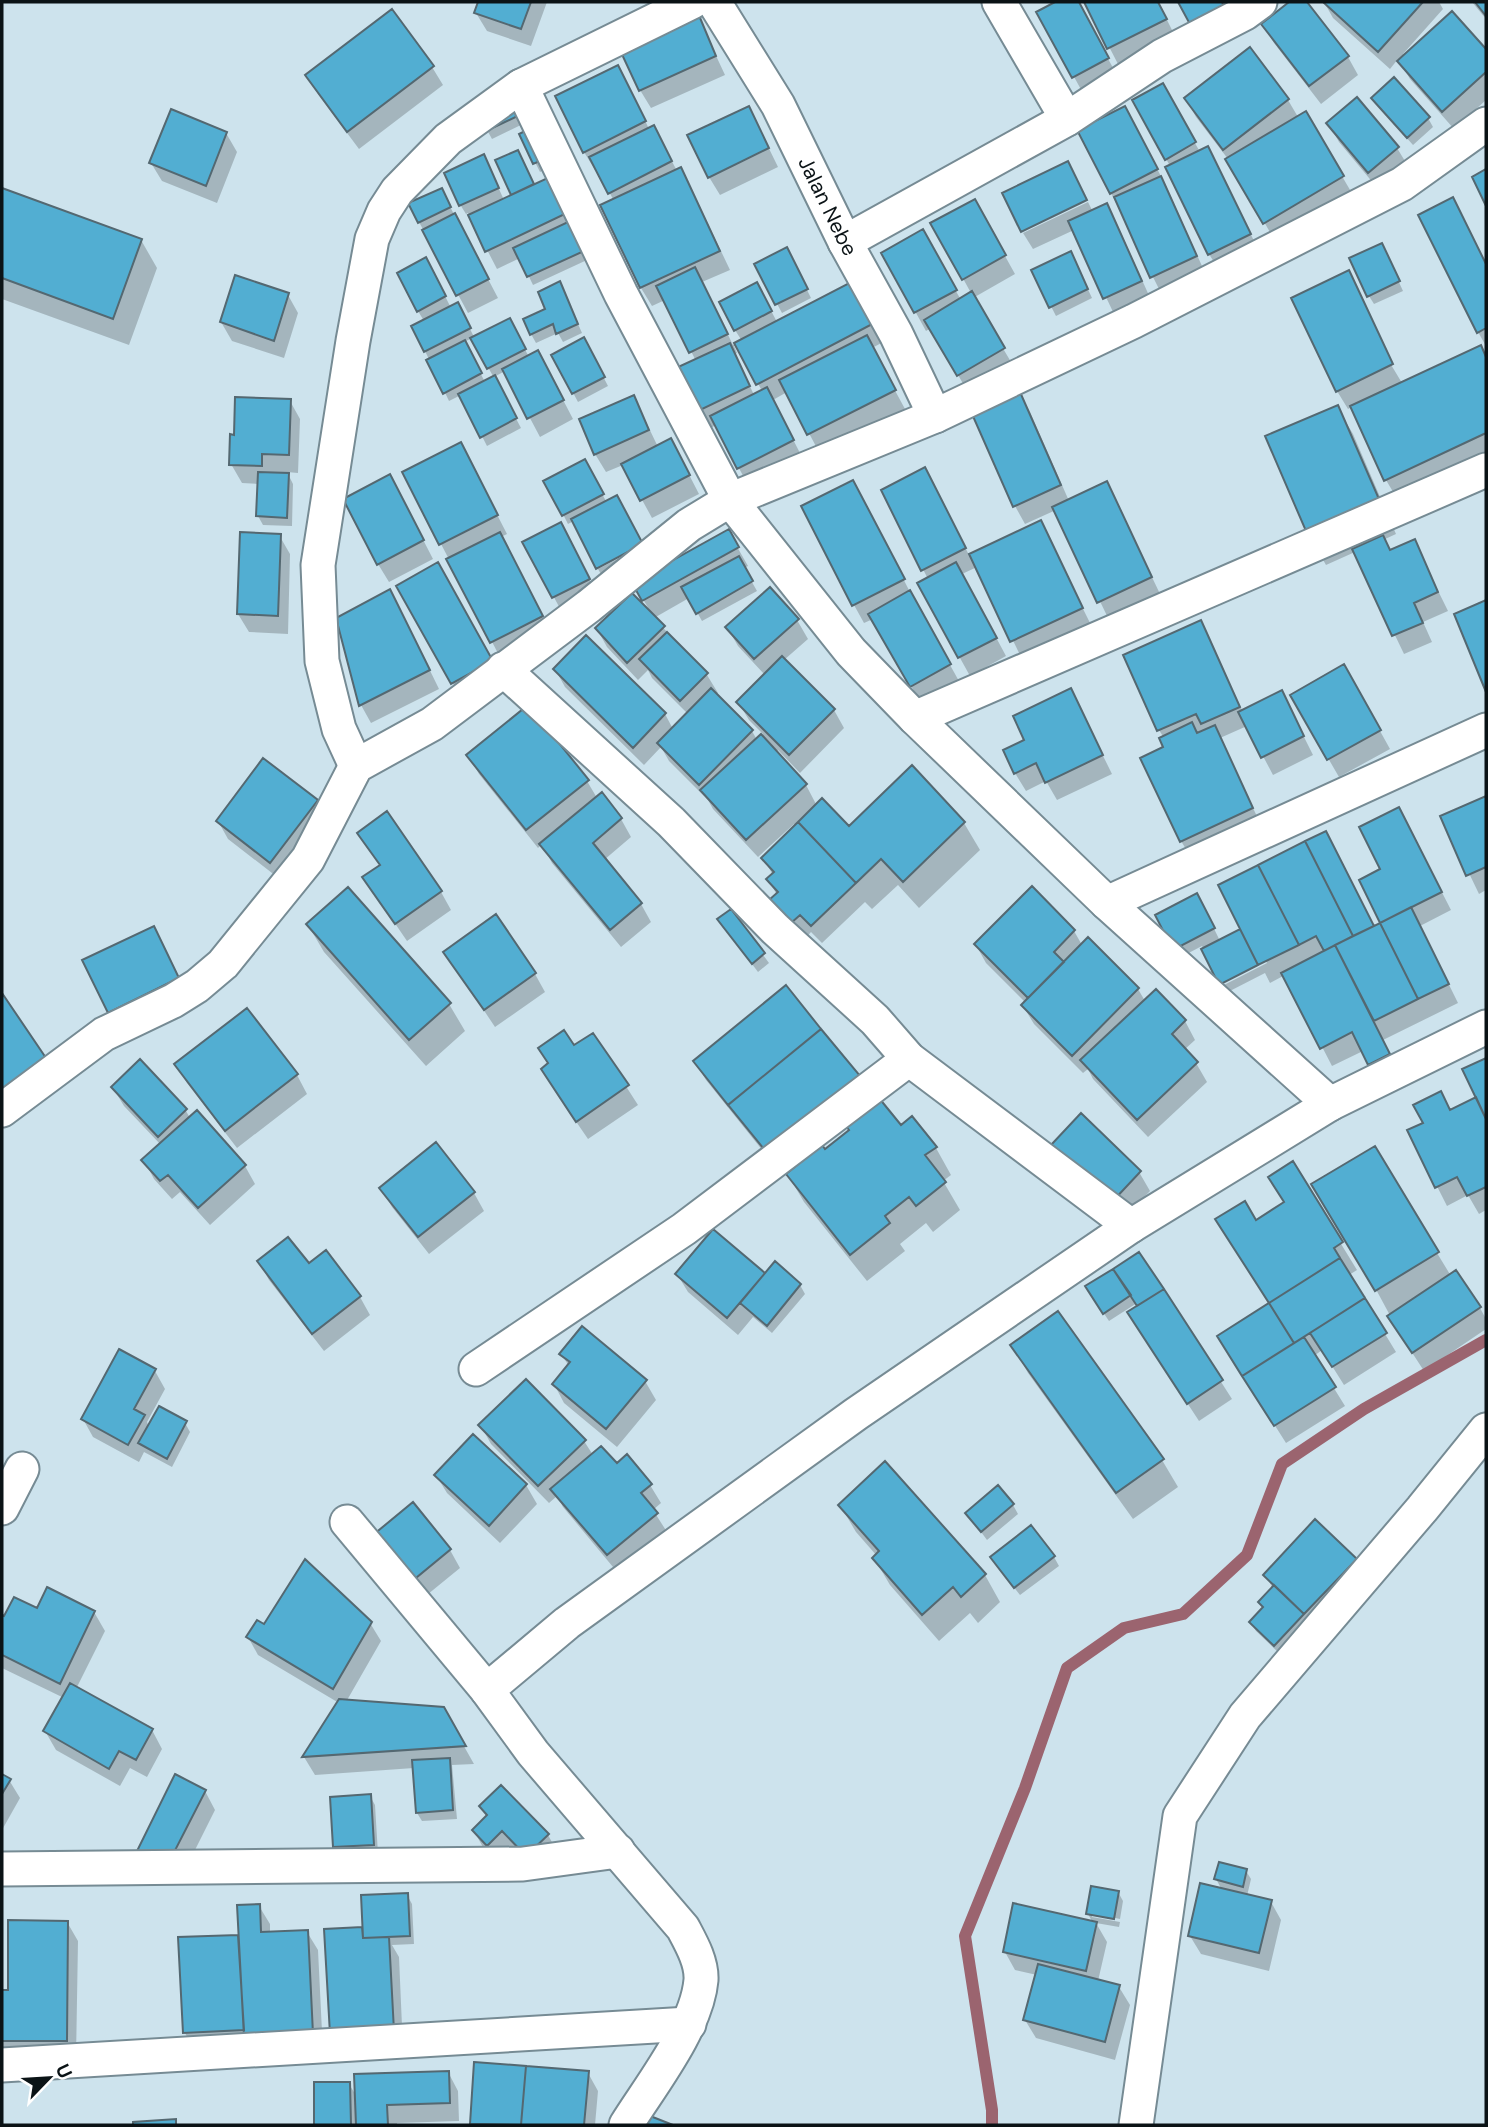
<svg xmlns="http://www.w3.org/2000/svg" width="1488" height="2127" viewBox="0 0 1488 2127" font-family="'DM Sans',sans-serif">
<style>
.shadow{fill:#0003;fill-rule:evenodd}
.lines{fill:none;stroke-linecap:round;stroke-linejoin:round}
.stream{stroke:#9b646f;stroke-width:12}
.building{fill:#52aed2;stroke:#546871;stroke-width:2}
.minor-casing{stroke:#768b94;stroke-width:37}
.minor{stroke:#fff;stroke-width:33}
.labels{text-anchor:middle;stroke-width:5;stroke-linejoin:round;paint-order:stroke}
.street-label{font-size:21px;fill:#0b1316;stroke:#fff}
</style>
<rect width="100%" height="100%" fill="#cde3ed"/>
<!-- shadow -->
<path class="shadow" d="M480,2h67l-16,44 -44,-15 -11,-18z
M1059,2h18l41,75 -34,18 -45,-82z
M1086,2h72l18,36 -57,28z
M1292,2h13l43,55 10,18 -37,29 -47,-61 -11,-18z
M1324,2h115l4,7 -40,45 2,2 47,-43 34,38v49l-32,29 -44,-50 -12,-20 -8,10 -57,-51z
M1472,2h14v17z
M697,15l28,60 -74,33 -11,-18z
M432,67l11,18 -84,64 -41,-55 -11,-18z
M628,85l21,44 15,17 13,25 14,17 39,82 -28,12 31,63 9,-4 -7,-11 22,-46 20,38 79,-41 31,59 -15,8 33,61 -86,43 -32,-60 -14,8 30,59 -54,28 -33,-62 -7,4 -11,-18 -2,-50 -31,-61 -13,6 -11,-18 -39,-82 12,-5 -17,-32 -2,1 -11,-18zM737,344l25,47 -8,4 -19,-41 2,-1 -3,-7z
M1162,85l38,67 8,-4 52,105 -40,19 -11,-18 -39,-88 -36,-65z
M1186,99l102,1 10,17 7,-4 48,82 -78,46 -47,-82 -32,-42z
M1374,99l54,19 5,9 -20,18 -34,-38z
M516,106l9,17 -33,16 -5,-9z
M1329,124l68,24 11,18 -29,24 -40,-48z
M758,126l20,41 -58,28 -11,-18z
M1135,126l32,62 39,87 -44,20 -51,-102z
M226,133l11,19 -20,51 -55,-22 -11,-18z
M521,134l29,33 -10,5z
M498,161h24l12,25 17,-8 36,82 -54,25 -13,-27 -23,11 -29,-56 -2,1 -5,-8 -15,-32 42,-9 16,35 10,-4z
M2,190l139,50 16,28 -28,77 -127,-46z
M446,199l52,99 -30,15 -49,-91z
M975,202l40,72 -42,24 41,69 -45,27 -38,-66 -5,3 -43,-78 39,-21 39,68 10,-7 -38,-69z
M1088,202l5,10 14,-6 10,18 34,76 -36,16 -41,-86 -41,19 -10,-16z
M1463,218l23,46v82l-8,-14z
M1386,254l17,37 -29,13 -5,-8z
M791,258l20,40 -29,15 -26,-48z
M1075,262l17,36 -36,18 -23,-45z
M431,268l20,40 11,5 12,24 35,-17 20,37 19,14 25,48 -33,18 -35,-66 -11,6 27,51 -34,18 -26,-51 -12,6 -24,-50 -1,-30 -6,-10zM472,338l22,40 -9,4 -21,-40z
M1358,291l31,65 -2,2 15,25 78,-36 6,11v110l-84,39 -16,-27 -34,-73 -4,2 -11,-18z
M564,292l18,41 -19,9 -5,-9 -22,10 -5,-9 17,-24z
M288,295l10,18 -14,45 -52,-17 -11,-19z
M584,340l24,46 -30,16 -25,-47z
M1020,394l10,18 39,89 38,-18 54,113 -52,24 -53,-110 -31,14 -10,-18z
M634,397l24,50 23,12 18,35 -47,24 -29,-53 -17,7 -11,-18z
M290,401l10,18 -2,54 -11,-1 6,12 -1,42 -29,-1 -5,-9 2,-32 -18,-1 -11,-19z
M1337,407l16,27 43,100 -13,6 7,12 24,-10 34,69 -25,11 9,20 -28,12 -49,-102 -29,13 -16,-28z
M584,461l23,42 -39,21 -22,-43z
M470,462l37,72 -6,3 51,98 -50,26 -98,-188z
M935,488l34,67 71,-33 52,105 -70,32 -45,-92 -15,7 44,82 -36,20 -51,-92 9,-5 -45,-89z
M400,495l33,64 -44,23 -11,-18z
M863,500l50,98 47,85 -38,22 -49,-86 -9,4 -10,-18z
M728,531l20,35 -4,2 13,23 -55,30 -13,-23 -35,20 53,57 11,18 -3,2 37,36 5,9 6,-6 -14,-14 -11,-18 27,-27 -27,-29 -11,-19 43,-38 27,31 11,19 -24,21 50,50 10,18 -44,45 -22,-23 -2,3 30,32 11,21 32,22 115,-5 16,27 -61,58 -21,-23 -26,24 -7,-7 -43,41 -11,-11 -8,9 -21,-23 -5,-23 -9,-16 5,-4 -10,-17 33,-32 -2,-2 -36,33 -45,-48 -5,-9 -39,-39 -8,-14 -17,18 -79,-78 -10,-18 110,45 8,15 15,-15 -36,-36 -4,-8 -10,10 -31,-33 -10,-18 53,-18 -16,-27z
M279,535l11,19 -2,80 -39,-2 -11,-18z
M525,543h46l28,55 -35,18z
M643,546l-35,40 -10,-17z
M398,586l104,94 -39,21z
M400,609l39,80 -68,34 -10,-18z
M1200,622l43,90 48,-1 22,44 -40,20 -26,-49 -27,12 42,89 -70,32 -11,-18 -17,-103 -5,-8z
M1344,666l46,83 -51,28 -47,-81z
M1071,691l41,83 -55,26 -11,-19 -20,10 -11,-18 12,-32z
M469,756l118,25 10,17 4,-3 20,24 10,18 -27,23 37,44 10,18 -30,25 -69,-84 -10,-19 -4,4 -59,-74z
M1486,797v93l-7,4 -37,-77z
M316,801l11,19 -46,60 -53,-41 -10,-18z
M1409,828l42,82 -31,16 38,77 -75,37 16,33 -19,10 -17,-32 -31,15 -47,-91 -15,8 -5,-10 -39,20 -4,-7 45,-23 -2,-3 -45,23 -18,-37 -23,12 -5,-9 28,-45 18,37 22,-11 132,-3 9,-4 -1,-53z
M359,833l82,59 10,18 -44,31 -43,-63 16,-12z
M731,911l38,52 -11,9 -33,-44z
M308,925l141,79 16,27 -39,35 -102,-114z
M1074,931l8,14 6,-5 50,49 7,12 11,-10 29,30 10,19 -11,10 12,13 11,19 -59,55 -55,-58 -5,-10 -5,4 -49,-49 -11,-18 3,-3 -40,-40 -10,-18z
M163,946l25,51 -68,33 -11,-18z
M445,952l90,22 10,18 -50,35z
M785,987l-6,184 -73,-91 -11,-18z
M247,1010l50,65 10,19 -70,54 -50,-65 -11,-18z
M593,1035l45,70 -50,34 -35,-51z
M1486,1060v150l-7,4 -11,-19 -21,11 -38,-75 69,-33 -13,-28z
M140,1062l46,49 4,7 55,48 10,18 -45,41 -30,-33 -8,7 -18,-20 -10,-19 17,-15 -37,-39 -11,-18z
M900,1127l36,21 15,27 -8,6 17,29 -27,22 -7,-9 -26,21 5,7 -38,30 -63,-79 -16,-27 36,-23 26,-21z
M1064,1164l75,8 11,19 -28,29z
M1292,1164l65,106 -8,5 47,77 -52,33 -22,-35 -8,6 31,50 -59,37 -56,-88 40,-51 -37,-57 23,-24 30,-19z
M381,1188l93,5 10,18 -55,43 -37,-47z
M714,1231l51,44 10,-11 25,21 5,9 -33,39 -19,-16 -15,18 -50,-43 -11,-18z
M1437,1253l14,23 5,-3 24,35 6,11v10l-62,42 -24,-37 -28,-52z
M1139,1254l93,145 -33,22 -59,-90 -3,-28 -28,18 -17,-25z
M259,1262l49,4 52,31 10,18 -46,36 -55,-71z
M1013,1346l149,114 16,27 -45,32 -105,-146z
M561,1354l84,27 11,19 -39,47 -53,-44 -10,-19 15,-18z
M155,1371l10,18 -18,33 2,5 36,-4 5,9 -18,35 -28,-15 -5,10 -46,-25 -10,-18z
M481,1426l103,15 9,14 57,30 11,18 -8,7 14,22 -49,41 -55,-66 -6,-11 -8,7 -58,-59z
M473,1436l53,49 11,19 -37,39 -53,-50 -11,-18z
M840,1505l145,70 15,27 -22,21 -8,-10 -31,28 -49,-56 -16,-27 3,-2 -21,-24z
M1013,1505l5,9 -31,26 -20,-27z
M450,1550l10,18 -38,31 -36,-46z
M1054,1557l5,9 -39,29 -23,-29z
M1355,1560l11,18 -86,76 -24,-23 -5,-8 13,-14 -4,-7 13,-14 -8,-13z
M94,1612l11,19 -29,58 76,41 10,19 -15,28 -17,-9 -10,18 -64,-36 -11,-19 19,-33 -62,-30v-51l3,2z
M370,1623l11,18 -35,61 97,7 31,55 -22,1 5,54 -35,2 -5,-8 -3,-45 -99,7 -11,-18 35,-54 -81,-48 -10,-18 16,-10z
M2,1776l7,4 11,18 -18,32z
M205,1791l10,19 -37,74 -29,-15z
M370,1796l5,9 3,49 -38,2 -5,-9 -3,-49z
M481,1806l67,29 10,18 -74,-4 -10,-18 13,-13z
M1246,1871l5,8 -4,17 24,6 10,18 -12,51 -68,-17 -11,-18 32,-46 -6,-11z
M1118,1892l5,9 -3,18 -28,-6v4l28,5 -1,5 -23,-4 11,19 -9,39 21,6 11,18 -15,55 -79,-22 -11,-18 12,-45 -22,-5 -10,-18 88,-29 -5,-9z
M407,1895l5,9 2,40 -22,1 7,12 4,92 -72,-15 30,-106 4,6z
M259,1906l11,18v9l37,-1 11,18 5,102 -128,-1 -10,-18 -5,-94 60,-3z
M67,1922l11,19 -2,118 -74,-1v-66h7z
M448,2072l10,19 1,30 -62,2v2h-81v-41h33l8,13z
M588,2073l10,18 -3,34 -124,-1z"/>
<g class="lines">
<!-- stream -->
<path class="stream" d="M992,2125v-15l-27,-174 60,-148 42,-120 57,-40 59,-14 64,-59 35,-91 82,-55 122,-69"/>
</g>
<!-- building -->
<path class="building" d="M478,2h53l-10,27 -47,-16z
M1055,2h24l30,56 -37,20 -36,-66z
M1084,2h74l9,17 -60,30z
M1178,2h44l4,8 -34,18z
M1289,2h18l42,54 -40,30 -48,-62z
M1323,2h100l-45,50z
M1475,2h11v14z
M392,9l42,57 -87,66 -42,-57z
M1452,11l34,38v23l-44,40 -45,-51z
M698,13l18,43 -77,35 -20,-43z
M1250,47l39,52 -66,51 -39,-52z
M618,65l28,56 -63,32 -28,-57z
M1394,77l36,40 -23,21 -36,-40z
M1163,83l33,59 -31,18 -33,-60z
M1357,97l42,50 -31,26 -42,-50z
M517,104l5,10 -36,17z
M749,106l20,42 -61,30 -21,-43z
M1125,106l33,63 -48,25 -33,-64z
M171,109l56,23 -21,54 -57,-23z
M1306,111l38,65 -81,48 -38,-65z
M654,125l18,36 -64,33 -19,-37z
M533,127l14,31 -14,6 -14,-30z
M1208,146l43,88 -43,21 -43,-88z
M518,150l16,34 -23,11 -16,-35z
M484,154l15,34 -40,18 -15,-33z
M1068,161l19,39 -66,32 -19,-39z
M681,167l39,84 -80,37 -40,-83z
M1486,169v37l-14,-29z
M552,176l17,36 -84,40 -17,-37z
M1161,176l36,80 -47,22 -36,-81z
M2,188l140,51 -29,80 -111,-41z
M442,188l9,19 -33,16 -10,-20z
M1453,197l33,67v64l-9,5 -59,-118z
M975,199l31,56 -44,25 -32,-57z
M1107,203l35,78 -39,18 -35,-78z
M455,213l34,66 -33,17 -34,-66z
M570,221l14,30 -57,26 -14,-29z
M923,229l34,61 -43,23 -33,-60z
M1382,243l18,38 -33,16 -18,-39z
M787,247l21,42 -33,16 -21,-41z
M1071,251l17,38 -39,19 -18,-38z
M426,257l20,39 -29,16 -20,-39z
M695,267l33,67 -39,19 -33,-67z
M1349,270l44,94 -57,28 -45,-94z
M235,275l54,18 -15,48 -54,-19z
M857,279l21,42 -122,64 -22,-42z
M560,281l18,43 -22,10 -3,-10 -23,11 -7,-16 22,-10 -7,-17z
M757,282l15,29 -38,20 -15,-29z
M972,291l33,57 -48,28 -33,-56z
M458,302l13,26 -47,24 -13,-26z
M510,318l16,31 -39,20 -17,-31z
M867,335l29,55 -89,45 -28,-55z
M584,337l21,40 -33,17 -21,-39z
M465,340l17,33 -39,21 -17,-34z
M730,343l20,43 -54,26 -20,-44z
M1481,345l5,12v76l-102,48 -34,-75z
M538,350l26,50 -37,19 -25,-50z
M495,375l22,43 -37,20 -22,-44z
M767,387l27,53 -57,29 -27,-53z
M1020,392l41,93 -48,22 -41,-93z
M634,395l15,35 -55,25 -15,-36z
M235,397l56,2 -2,56 -27,-1v12l-33,-1 1,-31 4,1z
M1338,405l44,101 -73,32 -44,-102z
M671,438l19,37 -50,26 -19,-37z
M461,442l37,73 -59,30 -37,-73z
M585,459l19,35 -42,22 -19,-35z
M925,467l41,81 -45,23 -40,-81z
M258,472l31,1 -2,45 -31,-2z
M390,474l34,66 -47,25 -34,-66z
M853,480l52,99 -53,27 -51,-100z
M1107,481l45,96 -55,26 -45,-96z
M617,495l26,49 -47,25 -25,-50z
M1041,520l42,88 -73,34 -41,-88z
M561,522l29,57 -38,19 -30,-56z
M729,529l10,18 -97,54 -10,-18z
M240,532l41,2 -3,82 -41,-2z
M500,532l43,84 -53,27 -44,-84z
M1383,535l7,15 25,-11 23,53 -24,11 9,20 -31,13 -40,-87z
M739,556l14,25 -57,33 -15,-27z
M438,562l55,99 -42,23 -55,-98z
M956,562l41,76 -39,20 -41,-75z
M770,587l29,32 -45,40 -29,-32z
M390,589l40,81 -71,36 -23,-88z
M910,590l41,74 -41,23 -42,-73z
M632,593l33,33 -38,37 -32,-35z
M1486,600v92l-32,-78z
M1201,620l39,87 -39,17 -5,-10 -39,17 -34,-76z
M667,632l41,41 -28,28 -41,-42z
M586,635l80,78 -33,35 -80,-79z
M782,656l53,53 -46,46 -53,-53z
M1344,664l37,66 -54,30 -37,-65z
M711,688l42,42 -54,55 -42,-42z
M1071,688l32,67 -58,28 -9,-20 -22,11 -11,-24 21,-10 -11,-24z
M1282,690l22,46 -43,22 -23,-46z
M528,705l61,75 -63,50 -60,-75z
M1192,722l5,11 18,-8 38,83 -73,34 -40,-84 23,-11 -4,-9z
M761,734l46,50 -61,56 -46,-50z
M263,758l55,42 -48,63 -54,-42z
M912,765l53,57 -62,60 -22,-23 -25,24 -58,-61 24,-24 27,28z
M602,792l20,26 -29,25 49,60 -32,27 -71,-86z
M1486,796v71l-20,9 -26,-60z
M1399,807l43,85 -62,31 -21,-43 21,-11 -21,-42z
M387,811l55,80 -47,33 -33,-47 18,-12 -23,-32z
M798,822l58,61 -45,43 -11,-11 -9,8 -22,-23 9,-8 -12,-13 8,-7 -13,-14z
M1326,831l48,95 -21,10 -48,-95z
M1305,841l48,95 -29,15 -8,-15 -17,9 -41,-80z
M1258,865l41,80 -41,20 -40,-80z
M1032,886l43,44 -21,22 10,10 -36,36 -54,-54z
M348,887l103,116 -42,37 -103,-116z
M1197,893l18,35 -42,22 -18,-35z
M1411,907l38,77 -31,15 -38,-76z
M731,909l34,44 -13,11 -35,-45z
M496,914l40,59 -52,37 -41,-58z
M1380,923l38,76 -44,22 -39,-76z
M154,926l25,52 -71,35 -26,-53z
M1240,929l18,36 -39,20 -18,-36z
M1088,937l51,51 -67,68 -51,-51z
M1335,945l55,109 -22,11 -16,-33 -32,17 -39,-76z
M786,985l35,44 -93,76 -35,-44z
M1156,989l30,31 -14,14 26,28 -61,58 -57,-60z
M2,993l44,65 -44,31z
M247,1008l51,66 -73,57 -51,-67z
M821,1029l40,48 -93,77 -40,-49z
M564,1030l10,15 19,-12 36,52 -53,37 -35,-53 7,-6 -10,-15z
M1486,1058v61l-24,-50z
M140,1059l47,50 -29,28 -47,-50z
M1441,1091l9,19 26,-13 10,22v68l-19,9 -10,-19 -22,11 -28,-58 16,-7 -10,-18z
M879,1098l22,27 11,-9 25,31 -12,8 21,27 -30,24 -7,-9 -24,19 5,7 -40,32 -64,-81 36,-29 3,4 24,-19 -4,-5z
M197,1110l49,55 -48,43 -30,-33 -8,6 -19,-21z
M1081,1113l60,58 -30,32 -60,-58z
M436,1142l39,50 -57,45 -39,-49z
M1375,1146l64,106 -64,39 -64,-107z
M1293,1161l50,81 -9,6 6,10 -71,45 -54,-84 30,-18 11,19 28,-18 -16,-25z
M713,1229l52,44 -38,45 -52,-44z
M288,1237l21,26 17,-13 35,46 -49,38 -55,-73z
M1139,1252l25,37 -27,17 -24,-37z
M1340,1258l25,40 -71,45 -25,-40z
M775,1261l26,23 -34,42 -27,-23z
M1113,1269l18,26 -28,19 -18,-28z
M1456,1270l25,37 -69,46 -25,-37z
M1164,1289l59,91 -36,24 -60,-92z
M1365,1298l22,35 -55,34 -22,-34z
M1269,1303l25,40 -52,33 -25,-40z
M1058,1311l106,148 -48,34 -106,-148z
M582,1326l65,54 -41,49 -54,-45 18,-22 -11,-8z
M1304,1337l32,50 -62,39 -32,-50z
M119,1349l37,20 -22,40 11,6 -17,30 -47,-26z
M526,1379l60,61 -48,46 -60,-61z
M159,1406l28,15 -20,38 -29,-16z
M473,1434l54,50 -38,42 -55,-51z
M601,1446l16,17 10,-9 25,30 -11,9 17,20 -51,42 -57,-66z
M885,1461l101,113 -25,23 -8,-10 -31,28 -50,-57 7,-7 -41,-46z
M998,1485l16,19 -33,28 -16,-19z
M413,1502l38,47 -40,33 -38,-47z
M1315,1519l42,40 -53,55 -41,-39z
M1031,1525l24,31 -41,32 -24,-31z
M305,1559l67,63 -39,67 -87,-52 11,-17 7,4z
M1274,1585l30,29 -30,32 -25,-24 14,-15 -5,-5z
M47,1587l48,24 -35,73 -58,-29v-40l2,1 10,-19 23,11z
M70,1683l83,46 -17,31 -17,-9 -10,18 -66,-38z
M339,1699l105,8 22,39 -164,11z
M450,1758l3,52 -37,3 -4,-53z
M2,1774l9,5 -9,15z
M175,1774l31,16 -39,76 -30,-15z
M501,1785l48,49 -23,22 -24,-25 -15,15 -15,-16 15,-15 -8,-9z
M371,1794l3,51 -41,2 -3,-50z
M1219,1862l28,7 -4,18 -29,-8z
M1200,1883l72,17 -13,53 -71,-17z
M1091,1886l28,5 -5,28 -28,-5z
M408,1893l2,43 -47,2 -2,-43z
M1013,1903l84,19 -11,49 -83,-19z
M260,1904l1,28 47,-2 5,104 -69,3 -7,-132z
M8,1920l60,1 -1,120h-65v-51h6z
M362,1927l1,11 26,-1 5,94 -64,3 -6,-105z
M238,1935l6,95 -61,3 -5,-96z
M1038,1964l82,21 -15,57 -82,-22z
M474,2062l52,4 -5,59 -51,-1z
M526,2066l63,5 -5,54h-63z
M449,2071l1,32 -63,2 1,20h-32l-2,-51z
M314,2082h36l1,43h-37z
M640,2112l33,13h-39z
M176,2119v6h-43v-3z"/>
<g class="lines">
<!-- minor casing -->
<g class="minor-casing">
<g id="minor">
<path id="s1" d="M714,2l64,103 67,137 51,92 39,82"/>
<path d="M999,2l68,117"/>
<path d="M521,86l100,208 109,206 121,152 64,66 192,185 223,201"/>
<path d="M845,242l222,-123 95,-63 83,-43 15,-11"/>
<path d="M503,669l168,153 104,107 100,91 34,39 222,167"/>
<path d="M915,718l571,-248"/>
<path d="M356,766l-17,-37 -17,-68 -4,-96 35,-224 19,-102 12,-28 13,-20 51,-52 73,-53 171,-84"/>
<path d="M1107,903l379,-173"/>
<path d="M2,1110l102,-76 69,-33 24,-15 26,-22 85,-105 48,-93 76,-42 157,-118 100,-81 41,-25 205,-84 199,-95 268,-137 84,-60"/>
<path d="M476,1369l208,-140 225,-170"/>
<path d="M2,1508l20,-39"/>
<path d="M347,1522l140,168"/>
<path d="M2,1869l521,-5 95,-13"/>
<path d="M2,2065l687,-41"/>
<path d="M626,2125c25,-40 71,-98 75,-145 1,-18 -10,-37 -18,-52l-150,-175 -46,-63 80,-67 289,-209 275,-188 199,-122 156,-77"/>
<path d="M1136,2125l44,-309 65,-100 177,-207 64,-79"/>
</g>
</g>
<!-- minor -->
<use href="#minor" class="minor"/>
</g>
<g class="labels">
<!-- street labels -->
<g class="street-label">
<text dy="7" stroke="none"><textPath href="#s1" startOffset="234">Jalan Nebe</textPath></text>
</g>
</g>
<!-- border -->
<rect width="1488" height="2127" fill="none" stroke="#0b1316" stroke-width="7"/>
<!-- north arrow -->
<g transform="translate(49 2078) rotate(65)" stroke="#ffffff" stroke-width="5" paint-order="stroke">
<path d="M0-5L12 26L0 18L-12 26Z" fill="#0b1316"/>
<text y="-10" font-size="19" font-weight="bold" text-anchor="middle" fill="#0b1316">U</text>
</g>
</svg>
